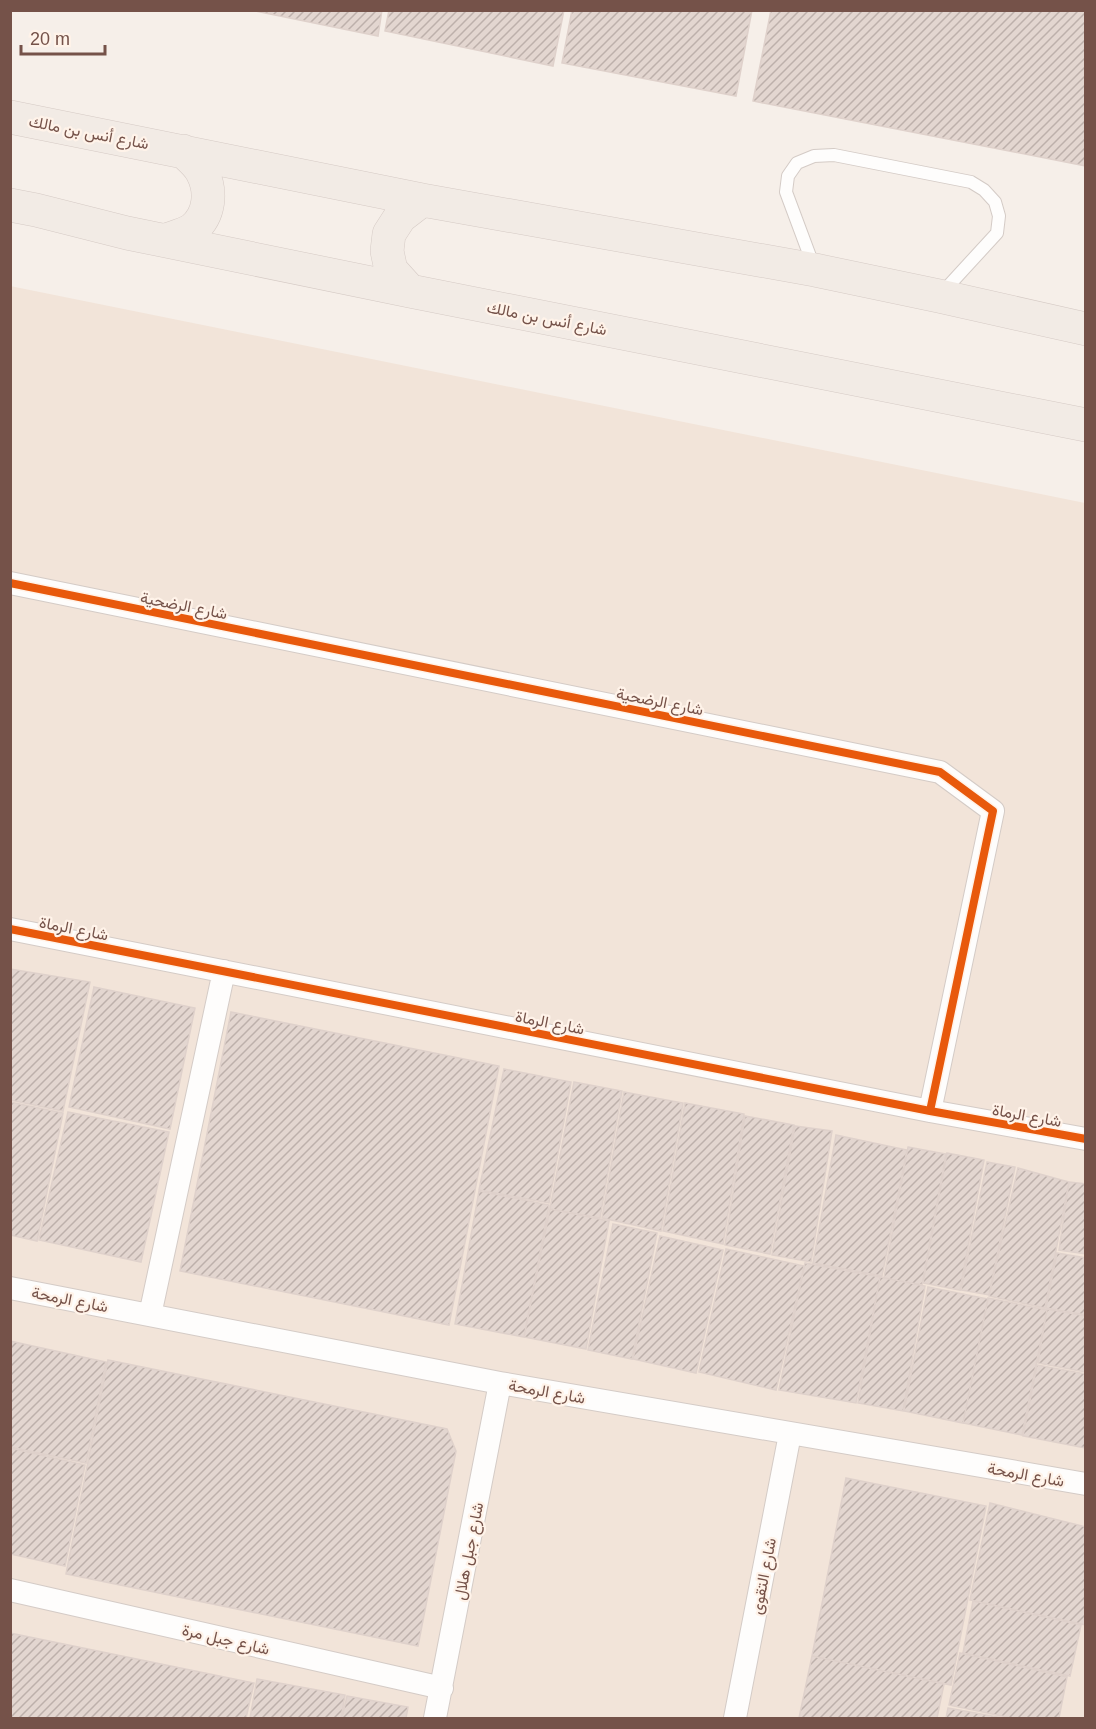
<svg xmlns="http://www.w3.org/2000/svg" width="1096" height="1729" viewBox="0 0 1096 1729" font-family="Arial,Vazirmatn,sans-serif">
<style>
.residential{fill:#f2e4d9}
.building{fill:url(#building-hatch);stroke:#dfd1cb;stroke-width:1.5}
.lines{fill:none;stroke-linecap:round;stroke-linejoin:round}
.service-casing{stroke:#d4cbc6;stroke-width:14}
.minor-casing{stroke:#d4cbc6;stroke-width:24}
.primary-casing{stroke:#d5cac5;stroke-width:34}
.service{stroke:#fefdfc;stroke-width:12}
.minor{stroke:#fefdfc;stroke-width:22}
.primary{stroke:#f2ebe5;stroke-width:33}
.cycleway-casing{stroke:#fff3e9;stroke-width:11}
.cycleway{stroke:#e8590c;stroke-width:8}
.labels{text-anchor:middle;stroke-width:4.5;stroke-linejoin:round;paint-order:stroke}
.street-label{font-size:16px;fill:#755249;stroke:#fff3e9}
</style>
<defs>
<pattern id="building-hatch" width="6" height="6" patternUnits="userSpaceOnUse" patternTransform="scale(1.5)"><rect width="6" height="6" fill="#e3d6d0"/><path d="M-1 1l2-2M0 6l6-6M5 7l2-2" fill="none" stroke="#bdb0ab"/></pattern>
</defs>
<rect width="100%" height="100%" fill="#f6efe9"/>
<!-- residential -->
<path class="residential" d="M10,286l1075,217v1215h-1074z"/>
<!-- building -->
<path class="building" d="M250,10h132l-4,26z
M389,10h175l-11,56 -168,-35z
M572,10h180l-16,86 -174,-33z
M771,10h315v156l-333,-65z
M10,969l80,13 -27,129 -53,-11z
M94,987l101,21 -25,121 -101,-22z
M231,1012l268,54 -50,259 -269,-54z
M504,1069l67,13 -22,121 -70,-13z
M574,1082l48,9 -22,127 -50,-9z
M624,1092l59,11 -22,128 -59,-13z
M10,1102l53,11 -26,128 -27,-6z
M685,1103l59,11 -21,130 -60,-13z
M68,1112l101,20 -28,130 -102,-22z
M745,1116l49,9 -24,129 -45,-9z
M795,1126l37,5 -21,131 -39,-7z
M836,1135l71,15 -25,126 -69,-13z
M908,1147l38,7 -24,131 -38,-7z
M947,1153l37,7 -24,130 -37,-7z
M987,1162l28,5 -26,128 -28,-5z
M1018,1168l51,14 -24,126 -56,-12z
M1069,1182l17,2v70l-27,-4z
M479,1191l70,14 -25,132 -69,-13z
M550,1209l59,12 -23,128 -62,-12z
M613,1224l44,9 -25,126 -44,-9z
M660,1236l63,14 -27,123 -63,-14z
M726,1249l78,17 -28,124 -77,-18z
M1057,1253l29,5v57l-40,-7z
M805,1263l75,14 -24,126 -77,-13z
M880,1277l45,9 -22,125 -45,-8z
M928,1287l60,12 -25,124 -59,-12z
M988,1298l59,12 -25,125 -59,-12z
M1047,1309l39,7v56l-48,-9z
M10,1341l96,21 -20,101 -76,-16z
M108,1360l339,69 9,22 -38,195 -352,-72z
M1037,1365l49,9v74l-63,-12z
M10,1448l75,17 -20,101 -55,-12z
M846,1478l140,28 -35,179 -139,-29z
M990,1503l96,24v98l-116,-25z
M973,1601l108,24 -11,51 -107,-23z
M10,1633l244,50 -8,35h-236z
M960,1653l107,24 -8,41h-48l-62,-13z
M812,1656l132,28 -7,34h-138z
M257,1679l88,16 -4,23h-91z
M347,1696l61,11 -2,11h-64z
M948,1708l55,10h-57z"/>
<g class="lines">
<!-- service casing -->
<g class="service-casing">
<path id="service" d="M814,267l-28,-75 2,-16 9,-13 17,-7 20,-1 137,27 13,8 11,12 4,14 -2,17 -56,61"/>
</g>
<!-- minor casing -->
<g class="minor-casing">
<path id="minor" d="M10,583l930,189 53,39 -63,300
M10,929l920,182 156,28
M10,1288l490,95 586,101
M150,1315l74,-344
M10,1590l432,98
M435,1718l65,-335
M735,1718l55,-284"/>
</g>
<!-- primary casing -->
<g class="primary-casing">
<path id="primary" d="M10,117l412,83 393,70 124,26 147,33
M10,205l26,5 91,23 283,58 676,134
M166,240c8,-3 20,-6 27,-11 17,-14 19,-38 9,-57 -4,-8 -13,-15 -19,-21
M410,291l-19,-21 -4,-19 2,-17 11,-17 22,-17"/>
</g>
<!-- service -->
<use href="#service" class="service"/>
<!-- minor -->
<use href="#minor" class="minor"/>
<!-- primary -->
<use href="#primary" class="primary"/>
<!-- cycleway casing -->
<g class="cycleway-casing">
<path id="cycleway" d="M10,583l930,189 53,39 -63,300
M10,929l920,182 156,28"/>
</g>
<!-- cycleway -->
<use href="#cycleway" class="cycleway"/>
</g>
<g class="labels">
<!-- street labels -->
<g class="street-label">
<text transform="translate(89 132) rotate(11)" y="6">شارع أنس بن مالك</text>
<text transform="translate(547 318) rotate(11)" y="6">شارع أنس بن مالك</text>
<text transform="translate(184 605) rotate(11)" y="6">شارع الرضحية</text>
<text transform="translate(660 701) rotate(11)" y="6">شارع الرضحية</text>
<text transform="translate(74 928) rotate(11)" y="6">شارع الرماة</text>
<text transform="translate(550 1022) rotate(11)" y="6">شارع الرماة</text>
<text transform="translate(1027 1115) rotate(10)" y="6">شارع الرماة</text>
<text transform="translate(70 1299) rotate(11)" y="6">شارع الرمحة</text>
<text transform="translate(547 1391) rotate(10)" y="6">شارع الرمحة</text>
<text transform="translate(1026 1474) rotate(10)" y="6">شارع الرمحة</text>
<text transform="translate(468 1551) rotate(-79)" y="6">شارع جبل هلال</text>
<text transform="translate(763 1576) rotate(-79)" y="6">شارع التقوى</text>
<text transform="translate(226 1639) rotate(13)" y="6">شارع جبل مرة</text>
</g>
</g>
<!-- border -->
<rect width="1096" height="1729" fill="none" stroke="#755249" stroke-width="24"/>
<!-- scale -->
<path d="M21 45v9h84v-9" fill="none" stroke="#755249" stroke-width="3"/>
<text x="30" y="45" font-size="18" fill="#755249" stroke="#fff3e9" stroke-width="4.5" paint-order="stroke">20 m</text>
</svg>
